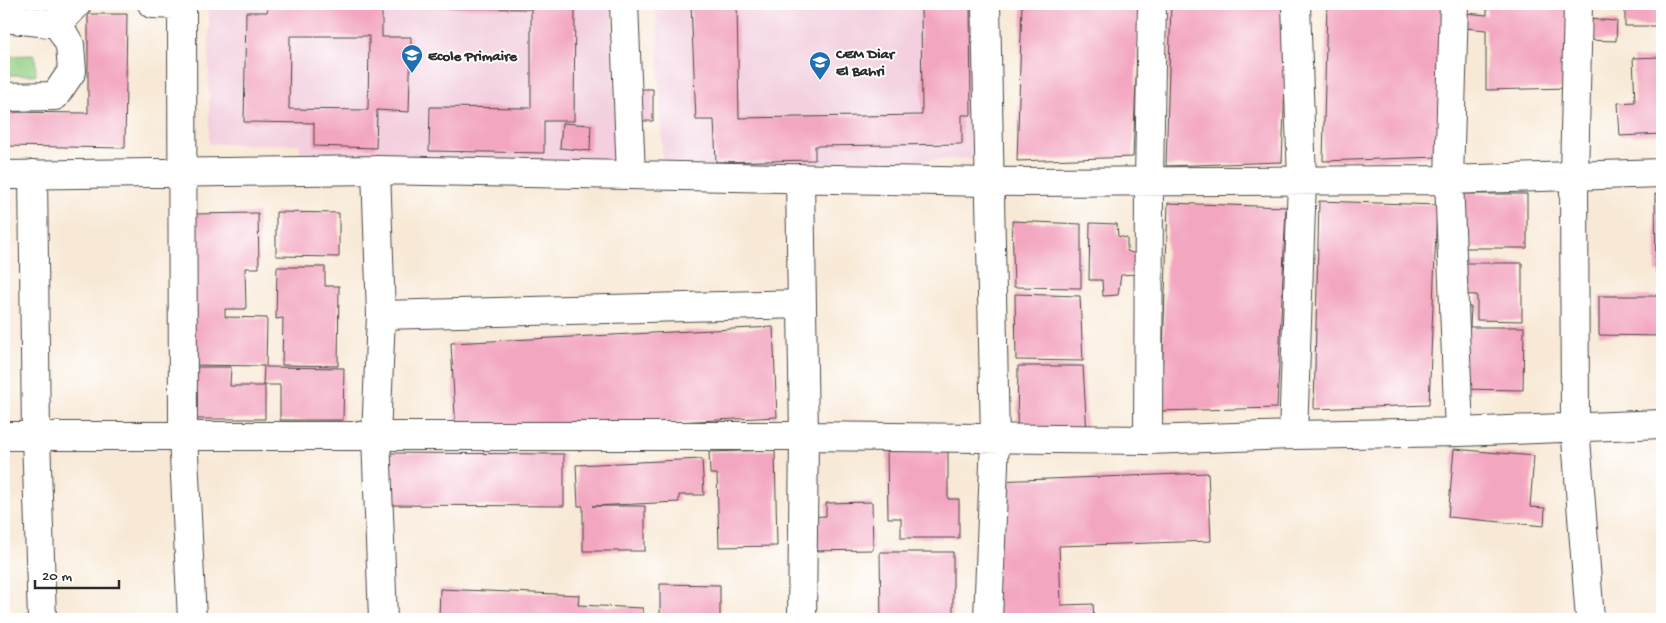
<svg xmlns="http://www.w3.org/2000/svg" width="1666" height="623" viewBox="0 0 1666 623" font-family="'Gochi Hand',sans-serif">
<style>
.built{fill:#f3cfdf}
.green{fill:#91cd82;stroke:#5e7c56}
.building{fill:#f3a6bf;fill-rule:evenodd}
.lines{fill:none;stroke-linecap:round;stroke-linejoin:round}
.minor-casing{stroke:#4a4845;stroke-width:30}
.minor{stroke:#fff;stroke-width:28}
.labels{text-anchor:middle;stroke-width:4;stroke-linejoin:round;paint-order:stroke}
.poi-label{font-size:15px;font-weight:bold;fill:#2b2b2b;stroke:#fff;text-anchor:start}
</style>
<rect width="100%" height="100%" fill="#fff"/>
<filter id="ink" filterUnits="userSpaceOnUse"><feTurbulence type="fractalNoise" baseFrequency=".02" numOctaves="2"/><feDisplacementMap in="SourceGraphic" scale="10" xChannelSelector="R" yChannelSelector="G"/><feConvolveMatrix kernelMatrix="1 2 1 2 8 2 1 2 1" color-interpolation-filters="sRGB"/></filter>
<filter id="wash" filterUnits="userSpaceOnUse"><feTurbulence type="fractalNoise" baseFrequency=".0096" numOctaves="4" result="noise"/><feDisplacementMap in="SourceGraphic" scale="20" xChannelSelector="R" yChannelSelector="G"/><feGaussianBlur stdDeviation="1.12" result="paint"/><feColorMatrix in="noise" values="0 0 0 0 0 0 0 0 0 0 0 0 0 0 0 0 0 1.4 0 .05"/><feComposite in="paint" operator="in"/></filter>
<g filter="url(#wash)">
<rect width="100%" height="100%" fill="#f8e9d6"/>
<!-- built -->
<path class="built" d="M209,4h403l5,156 -317,5v-21h-91z
M656,4h324v154l-317,11z"/>
<!-- green -->
<path class="green" d="M35,55l1,20h-32v-19z"/>
<g id="blocks">
<!-- building -->
<path class="building" d="M268,4h114v33h29l-2,75 -32,-2 -1,38 -62,-2v-23l-70,-1 2,-110h21zM290,36h79l-1,74 -79,-1z
M447,4h128l-1,117h-30v32l-115,-2 1,-44 101,1v-99l-84,-1z
M691,4h46l2,114 183,-3 -1,-111h49l1,111h-9v29l-147,2v14l-99,2 -2,-42h-18z
M1022,4h117l-6,153 -116,4z
M1171,4h117l-6,158 -116,4z
M1327,4h117l-6,153 -115,4z
M1487,4h81v84l-82,2v-60l-21,-2v-15l22,2z
M1625,4h37v22h-37z
M88,14h39l-2,134 -121,-2v-34l84,1z
M1587,19l30,2 -1,20 -30,-1z
M1662,57v77l-42,2 -2,-33 17,-1 -2,-44z
M637,89h16v32h-16z
M562,123l29,2 -1,26 -30,-3z
M1457,194h70v54h-70z
M1655,194h7v78h-6z
M1319,201l118,4 -8,200 -115,4z
M1168,203l118,4 -9,201 -116,3z
M276,212l63,1v44l-63,-1z
M258,213l1,55h-14l1,41h-21v8l42,1 -1,49 78,1 -1,52h-63v-35h-17l1,-19 -70,-1 -4,-151z
M1012,221l69,3v64l-67,-1z
M1090,223l27,1 1,12 9,2v13l9,3v20l-15,1 -3,20 -15,1 -1,-16h-13z
M1450,263h72v58l-45,-1v-25l-27,-1z
M277,267h48v19h14l-1,80 -56,-1 1,-47 -7,1z
M1015,294l65,2 3,65 -67,-1z
M1599,296h60l1,40 -61,-1z
M1455,306l16,1 -1,20h54l-1,63 -68,-1z
M773,327l4,90 -321,16 -5,-90z
M1018,366h65l4,68 -70,-3z
M188,367h43l-1,19h35v33h-77z
M1454,449l80,7 -4,51 15,1 -1,18 -96,-9z
M775,450l2,96 -58,1 -2,-73h-7l-1,-22z
M887,450h61v49h11v39h-58v-20h-13z
M385,453l179,1v52l-179,-1z
M702,459l2,36h-25v7l-87,4h53v45h-62v-45h-5l-2,-41z
M1208,473l3,68 -152,5 2,59 32,-1 1,15h-98l-1,-138z
M872,502l1,48 -67,1 -1,-34 21,-1v-13z
M880,552h73v67h-72z
M660,584l60,1v32l-60,-1z
M440,589l139,6 -1,10 65,3 -1,11h-203z"/>
</g>
</g>
<g filter="url(#ink)">
<use href="#blocks" fill-opacity="0" stroke="#4a4845" stroke-width="1"/>
<g class="lines">
<!-- minor casing -->
<g class="minor-casing">
<path id="minor" d="M152,4l30,1
M182,4l1,431 9,184
M624,4l7,171
M986,4l9,435 -7,180
M1454,4l-5,176 10,252
M1578,4l-4,172 1,250 15,193
M4,18l54,6 12,21 2,26 -17,25 -51,1
M58,24l19,-20
M376,170l5,145 -5,122 7,182
M33,174l3,262 6,183
M4,175l372,-5 614,12 459,-2 213,-7
M800,178l4,258 -2,183
M381,315l421,-11
M1293,435l9,-254 -6,-177
M4,436h800l344,4 145,-5 166,-3 203,-8
M1148,440l1,-259 3,-177"/>
</g>
<!-- minor -->
<use href="#minor" class="minor"/>
</g>
</g>
<!-- icons -->
<defs>
<g id="school-pin" transform="scale(1.125)"><path d="M0 17L-7.5 6A9.5 9.5 0 1 1 7.5 6Z" fill="#1f6fb2" stroke="#fff"/><path d="M0-5L7-2L0 1L-7-2ZM-4 1L0 2.5L4 1V4Q0 6-4 4Z" fill="#fff"/></g>
</defs>
<g fill-rule="evenodd">
<use href="#school-pin" x="412" y="55"/>
<use href="#school-pin" x="820" y="62"/>
</g>
<g class="labels">
<!-- poi labels -->
<g class="poi-label">
<text x="836" y="58">CEM Diar<tspan x="836" dy="17">El Bahri</tspan></text>
<text x="428" y="60">Ecole Primaire</text>
</g>
</g>
<!-- margin -->
<rect width="1666" height="623" fill="none" stroke="#fff" stroke-width="20"/>
<!-- scale -->
<path d="M35 580v8h84v-8" fill="none" stroke="#2b2b2b" stroke-width="2.5"/>
<text x="42" y="580" font-size="15" fill="#2b2b2b" stroke="#ffffff" stroke-width="4" paint-order="stroke">20 m</text>
</svg>
